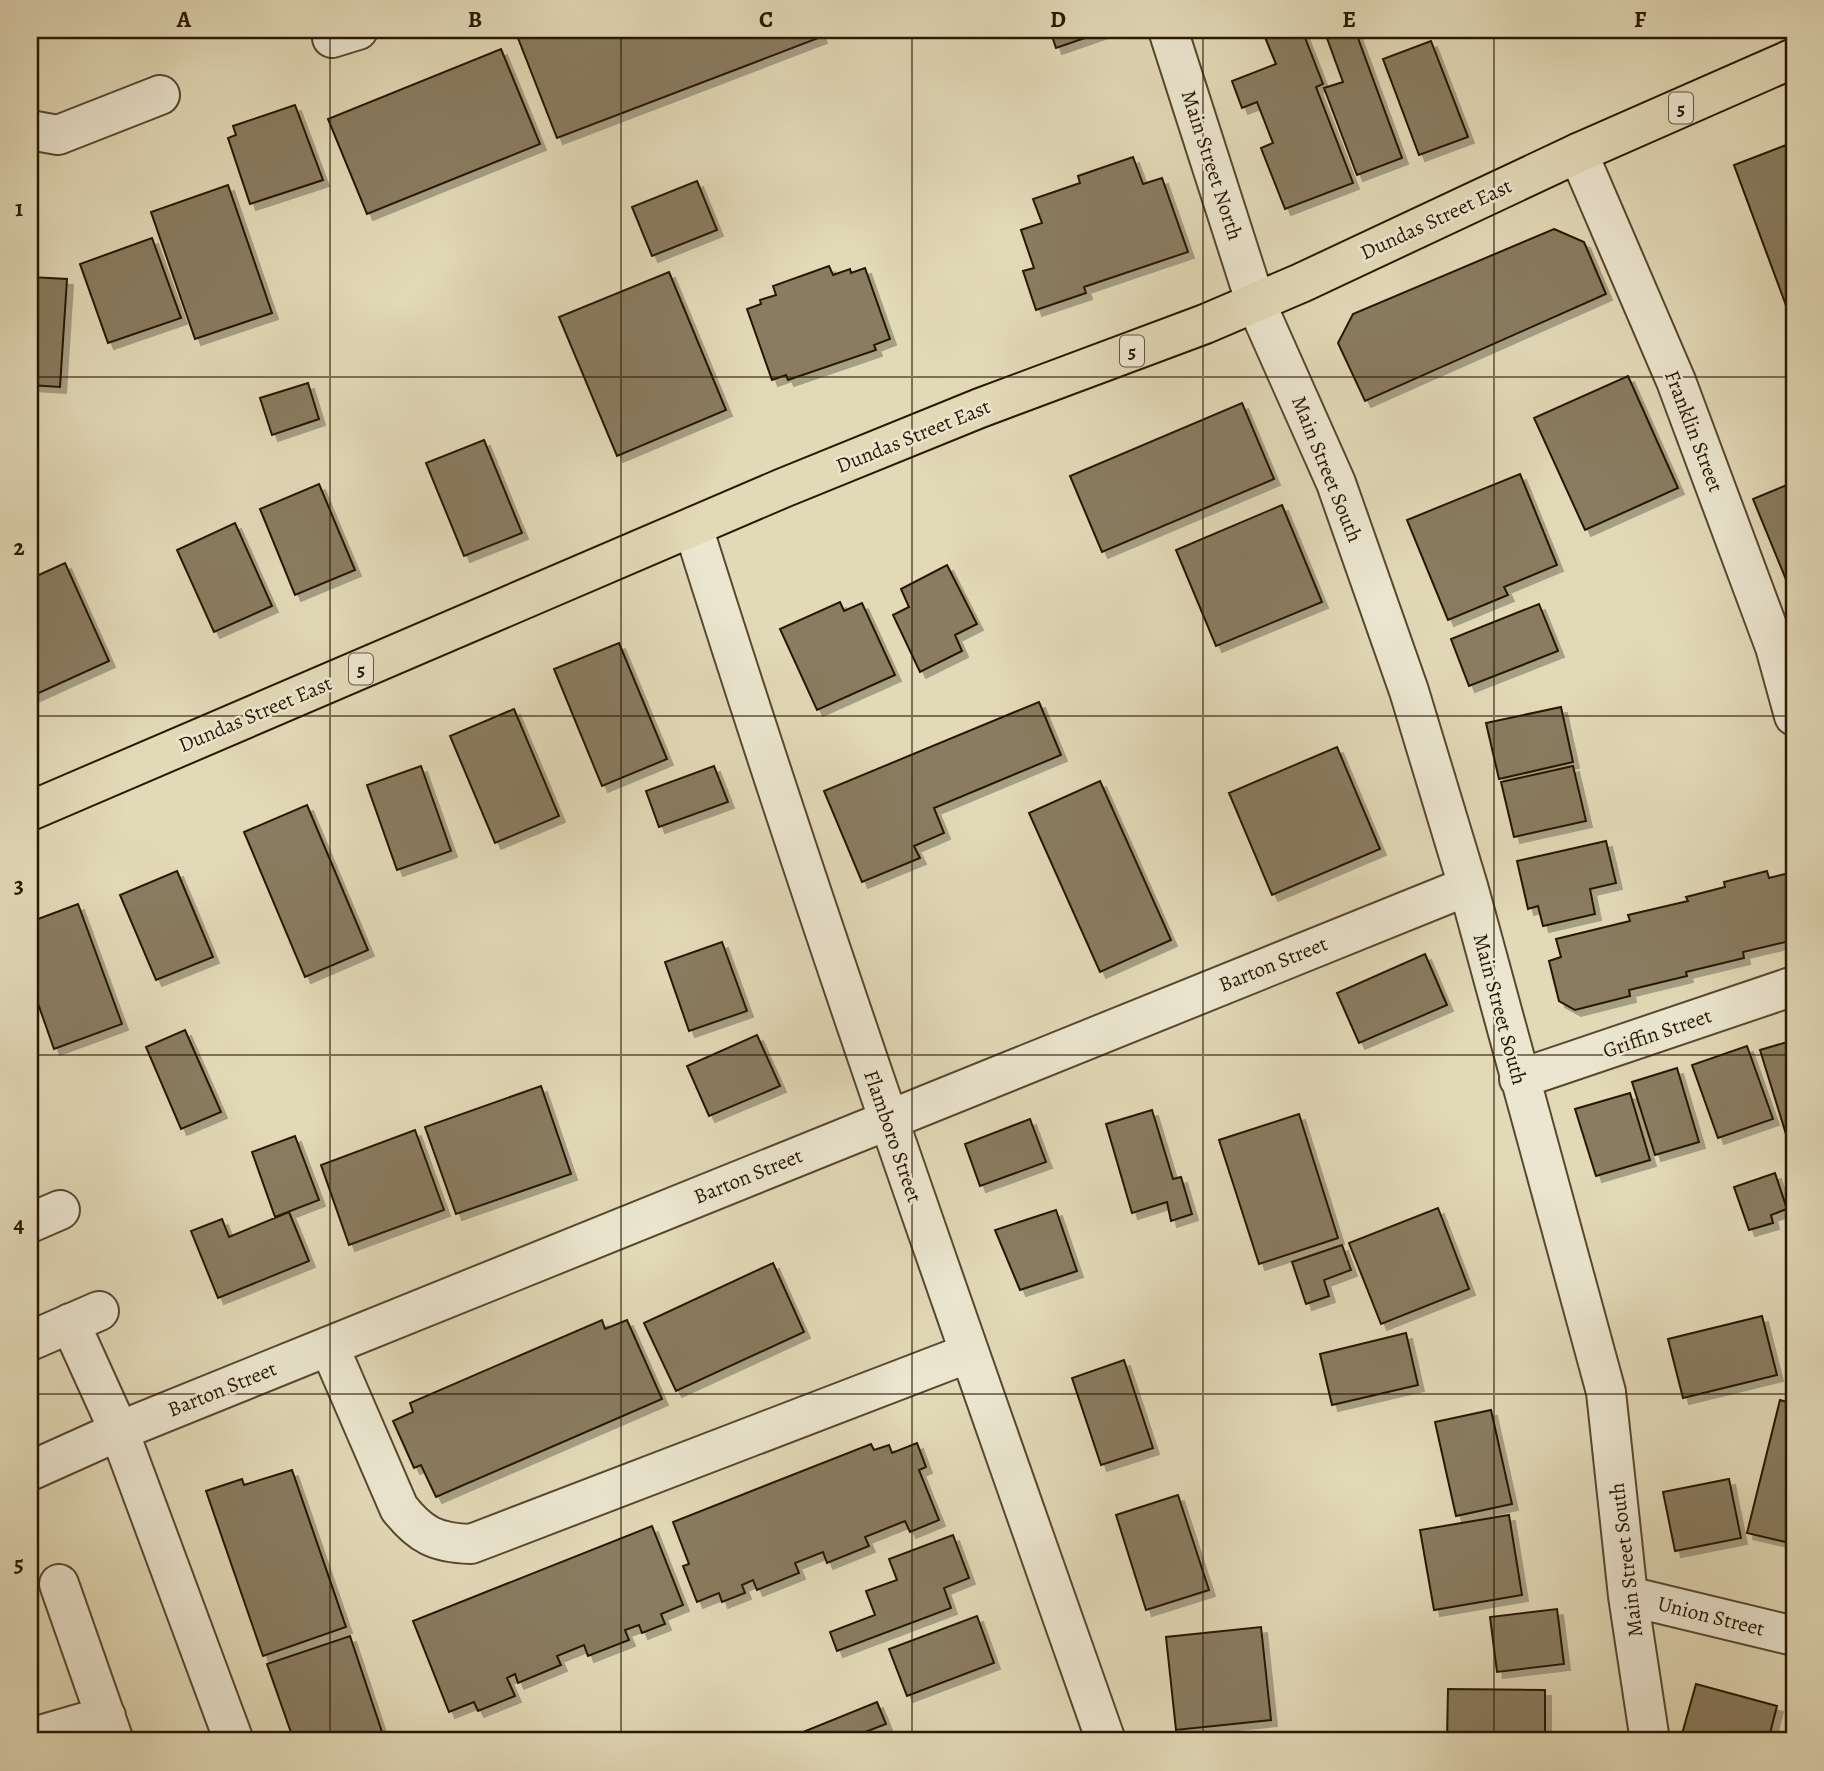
<svg xmlns="http://www.w3.org/2000/svg" width="1824" height="1771" viewBox="0 0 1824 1771" font-family="Alegreya,serif">
<style>
.building{fill:#897c60;stroke:#281802;stroke-width:2;filter:url(#shadow)}
.lines{fill:none;stroke-linecap:round;stroke-linejoin:round}
.minor-casing{stroke:#56482f;stroke-width:42}
.major-casing{stroke:#281802;stroke-width:42}
.minor{stroke:#ece6d0;stroke-width:38}
.major{stroke:#e2d9b7;stroke-width:38}
.grid{fill:none;stroke:#281802;stroke-width:2;stroke-opacity:0.55}
.labels{text-anchor:middle;stroke-width:5;stroke-linejoin:round;paint-order:stroke}
.shield{fill:#ece6d0;stroke:#635640;stroke-width:2}
.shield-label{font-size:19px;font-weight:bold;fill:#281802}
.street-label{font-size:21px;fill:#281802;stroke:#ece6d0}
.neatline{fill:none;stroke:#281802;stroke-width:2.5}
.grid-label{font-size:23px;text-anchor:middle;font-weight:bold;fill:#281802}
</style>
<defs>
<filter id="shadow"><feDropShadow dx="6" dy="6" stdDeviation="0" flood-color="#0004"/></filter>
</defs>
<rect width="100%" height="100%" fill="#e2d9b7"/>
<filter id="stains"><feTurbulence type="fractalNoise" baseFrequency=".00286" numOctaves="4"/><feColorMatrix values="0 0 0 0 .2 0 0 0 0 .09 0 0 0 0 .02 0 0 0 .5 -.17"/></filter>
<radialGradient id="worn" r=".72"><stop offset=".6" stop-color="#630" stop-opacity="0"/><stop offset="1" stop-color="#630" stop-opacity=".3"/></radialGradient>
<!-- building -->
<path class="building" d="M540,30h278l3,7 -264,101 -39,-100z
M1050,30h58l-52,18z
M1262,30h40l21,54 -7,3 37,96 -68,26 -24,-61 12,-5 -16,-41 -15,6 -10,-27 44,-17z
M1324,30h31l47,128 -45,17 -33,-87 19,-6z
M1431,41l37,96 -49,18 -36,-96z
M501,49l39,95 -173,70 -39,-95z
M295,105l28,75 -73,24 -22,-66 8,-3 -3,-9z
M1794,142v185l-60,-162z
M1133,157l10,27 19,-6 26,74 -104,35 2,6 -50,17 -13,-39 11,-3 -13,-38 21,-7 -9,-24 47,-16 -2,-7z
M697,181l20,49 -65,26 -20,-49z
M228,185l44,128 -77,26 -44,-127z
M1554,229l30,13 22,52 -241,107 -27,-58 15,-29z
M152,238l29,80 -73,25 -28,-79z
M829,266l4,9 17,-6 1,4 14,-5 25,71 -16,6 2,5 -88,30 -2,-5 -14,5 -25,-71 14,-5 -1,-4 16,-5 -3,-9z
M669,272l57,138 -109,46 -58,-139z
M30,277l37,2 -7,108 -30,-2z
M1628,376l50,112 -93,42 -51,-112z
M308,383l11,36 -47,16 -12,-37z
M1242,403l32,76 -172,73 -32,-76z
M484,440l38,93 -58,23 -38,-93z
M1520,474l37,91 -53,22 4,8 -60,25 -41,-100z
M1794,482v117l-41,-100z
M319,484l36,86 -60,25 -35,-86z
M1282,505l40,97 -106,44 -40,-96z
M235,523l37,83 -58,26 -37,-82z
M65,563l44,98 -79,36v-118z
M947,565l30,59 -22,11 7,16 -42,21 -27,-57 16,-8 -8,-18z
M840,602l4,9 18,-8 33,72 -78,35 -37,-81z
M1539,604l19,47 -89,35 -18,-47z
M619,643l48,116 -65,27 -48,-117z
M1039,702l22,53 -127,53 10,25 -30,13 6,12 -58,24 -38,-91z
M1561,707l12,55 -74,17 -13,-56z
M514,709l45,107 -64,27 -45,-107z
M1337,747l43,102 -108,46 -43,-102z
M421,766l30,85 -54,19 -30,-85z
M714,766l14,36 -69,25 -13,-36z
M1573,766l13,55 -72,16 -13,-55z
M1100,781l71,159 -71,32 -71,-159z
M307,805l61,145 -63,27 -61,-145z
M1606,841l10,42 -26,6 5,25 -52,12 -5,-20 -10,3 -11,-48z
M177,871l36,86 -57,23 -36,-85z
M1767,871l2,7 20,-5 5,23v44l-51,12 1,6 -58,14 1,4 -58,14 1,6 -55,14 -16,-9 -10,-40 12,-4 -5,-18 74,-18 -2,-6 60,-14 -2,-4 39,-10 -1,-5z
M78,904l44,120 -68,25 -24,-68v-59z
M722,942l25,69 -58,20 -24,-69z
M1425,954l22,51 -88,38 -22,-50z
M185,1030l36,82 -40,17 -35,-82z
M757,1035l23,51 -71,30 -22,-50z
M1794,1040v106l-4,1 -30,-97z
M1747,1046l26,73 -55,19 -26,-73z
M1677,1068l22,74 -44,13 -23,-73z
M541,1086l30,88 -115,40 -31,-87z
M1630,1093l20,67 -54,16 -21,-67z
M1152,1110l21,69 8,-2 11,37 -21,7 -4,-19 -35,11 -26,-89z
M1299,1114l39,124 -79,26 -40,-124z
M1030,1119l16,43 -66,24 -15,-42z
M415,1130l29,80 -95,35 -28,-80z
M295,1136l24,64 -44,17 -23,-65z
M1775,1173l12,36 -16,6 2,8 -24,7 -15,-43z
M1438,1208l31,81 -88,35 -32,-81z
M1056,1210l21,61 -57,19 -25,-60z
M289,1212l20,49 -91,37 -27,-67 31,-12 7,18z
M1342,1245l9,25 -27,10 5,16 -23,8 -14,-42z
M773,1263l31,69 -128,59 -32,-68z
M1762,1316l15,59 -94,23 -15,-59z
M602,1320l3,9 22,-9 35,79 -226,98 -15,-32 -7,3 -21,-47 20,-9 -3,-9z
M1406,1333l12,52 -86,20 -12,-51z
M1124,1360l29,88 -52,17 -29,-87z
M1780,1400l14,4v140l-47,-11z
M1491,1410l21,94 -56,12 -21,-94z
M917,1443l9,24 -7,3 20,50 -29,12 -5,-11 -40,16 4,9 -42,17 -4,-11 -28,11 4,10 -42,17 -4,-10 -11,5 3,8 -23,9 -3,-9 -22,9 -14,-36 6,-2 -16,-42 198,-78 3,6 15,-5 3,8z
M292,1470l54,157 -83,29 -57,-165 36,-12 2,6z
M1729,1479l12,59 -66,13 -12,-59z
M1178,1495l31,95 -63,20 -30,-95z
M1509,1515l13,80 -88,15 -14,-80z
M652,1526l31,79 -22,9 4,10 -23,9 -3,-8 -14,5 4,10 -41,16 -4,-11 -27,11 4,9 -43,18 -3,-9 -8,4 8,18 -37,15 -4,-9 -25,10 -36,-91z
M953,1535l16,43 -25,10 7,20 -114,43 -7,-19 45,-17 -9,-24 31,-11 -8,-21z
M1557,1609l7,55 -67,8 -7,-55z
M977,1616l17,47 -87,33 -18,-47z
M1261,1627l10,93 -95,10 -10,-93z
M350,1636l35,105h-91l-27,-77z
M1696,1684l81,22 -9,35h-88z
M1448,1689l97,1v51h-98z
M877,1702l9,22 -44,17h-41l-3,-7z"/>
<g class="lines">
<!-- minor casing -->
<g class="minor-casing">
<path id="minor" d="M1168,30l87,271 81,182 73,208 59,195 138,506 22,204 22,145
M332,38l26,-8
M30,130l28,5 102,-40
M1578,153l98,228 99,266 19,69
M693,527c128,408 271,811 413,1214
M1519,1079l275,-93
M30,1223l30,-13
M70,1323l49,108 115,310
M30,1341l69,-30
M329,1346l70,162c21,27 37,35 72,36l498,-191
M30,1471l89,-40 210,-85 1139,-460
M59,1584l55,157
M1628,1596l166,40
M30,1738l76,-22"/>
</g>
<!-- major casing -->
<g class="major-casing">
<path id="major" d="M30,811l753,-323 197,-80 225,-84 96,-41 277,-130 216,-95"/>
</g>
<!-- minor -->
<use href="#minor" class="minor"/>
<!-- major -->
<use href="#major" class="major"/>
</g>
<!-- grid -->
<path class="grid" d="M330,30v1711M621,30v1711M912,30v1711M1203,30v1711M1494,30v1711M30,377h1764M30,716h1764M30,1055h1764M30,1394h1764"/>
<g class="labels">
<!-- shield labels -->
<g class="shield">
<rect x="1669" y="92.5" width="24" height="31" rx="5"/>
<rect x="1120" y="335.5" width="24" height="31" rx="5"/>
<rect x="349" y="653.5" width="24" height="31" rx="5"/>
</g>
<g class="shield-label">
<text x="1681" y="115">5</text>
<text x="1132" y="358">5</text>
<text x="361" y="676">5</text>
</g>
<!-- street labels -->
<g class="street-label">
<text transform="translate(1212 165) rotate(72)" y="7">Main Street North</text>
<text transform="translate(1436 219) rotate(-25)" y="7">Dundas Street East</text>
<text transform="translate(1694 431) rotate(69)" y="7">Franklin Street</text>
<text transform="translate(913 436) rotate(-22)" y="7">Dundas Street East</text>
<text transform="translate(1327 469) rotate(68)" y="7">Main Street South</text>
<text transform="translate(255 714) rotate(-23)" y="7">Dundas Street East</text>
<text transform="translate(1273 964) rotate(-22)" y="7">Barton Street</text>
<text transform="translate(1500 1009) rotate(75)" y="7">Main Street South</text>
<text transform="translate(1657 1033) rotate(-19)" y="7">Griffin Street</text>
<text transform="translate(893 1136) rotate(71)" y="7">Flamboro Street</text>
<text transform="translate(748 1176) rotate(-22)" y="7">Barton Street</text>
<text transform="translate(222 1389) rotate(-22)" y="7">Barton Street</text>
<text transform="translate(1626 1560) rotate(-97)" y="7">Main Street South</text>
<text transform="translate(1711 1616) rotate(14)" y="7">Union Street</text>
</g>
</g>
<!-- margin -->
<rect width="1824" height="1771" fill="none" stroke="#e2d9b7" stroke-width="77"/>
<rect x="38" y="38" width="1748" height="1694" class="neatline"/>
<g class="grid-label">
<text x="184" y="27">A</text>
<text x="475" y="27">B</text>
<text x="766" y="27">C</text>
<text x="1058" y="27">D</text>
<text x="1349" y="27">E</text>
<text x="1640" y="27">F</text>
<text x="19" y="216">1</text>
<text x="19" y="555">2</text>
<text x="19" y="893">3</text>
<text x="19" y="1232">4</text>
<text x="19" y="1571">5</text>
</g>
<rect width="100%" height="100%" filter="url(#stains)"/>
<rect width="100%" height="100%" fill="url(#worn)"/>
</svg>
